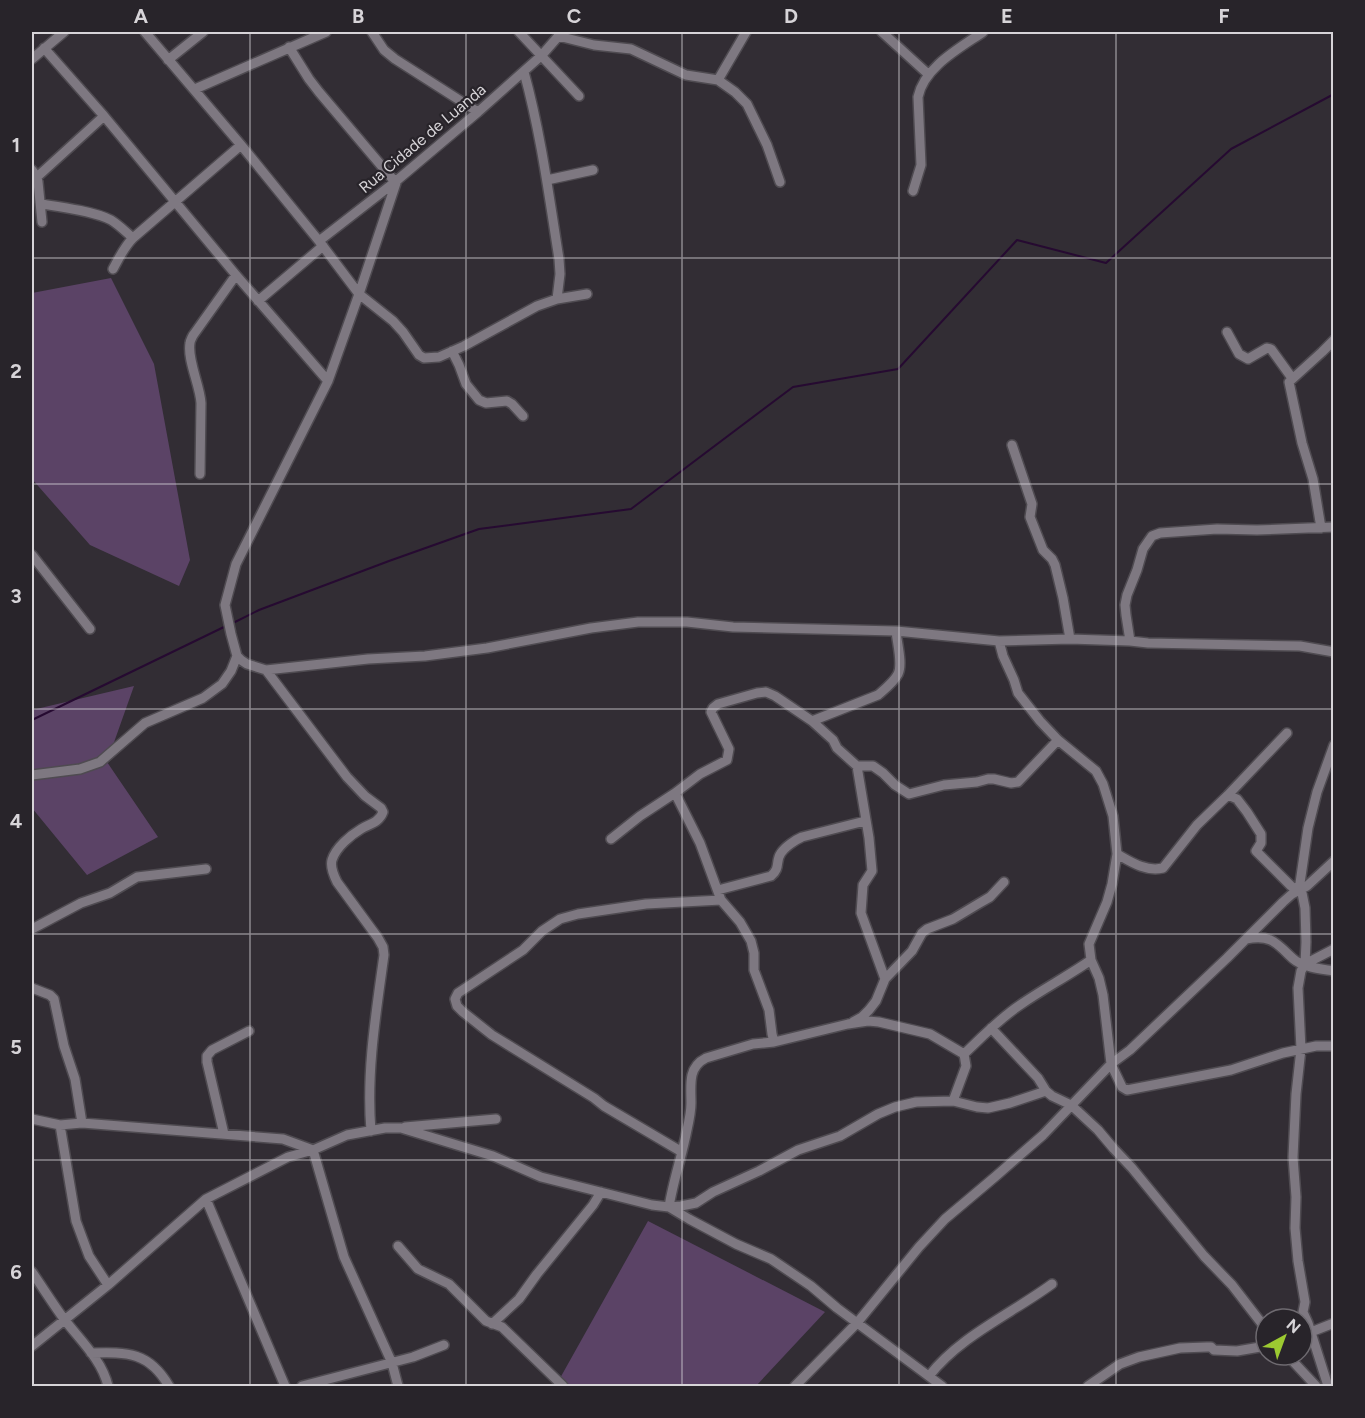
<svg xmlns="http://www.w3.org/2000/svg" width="1365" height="1418" viewBox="0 0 1365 1418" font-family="Figtree,sans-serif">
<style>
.green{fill:#5b4366}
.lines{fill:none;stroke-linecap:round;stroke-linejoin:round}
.stream{stroke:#260a31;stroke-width:2}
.minor-casing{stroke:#4f4b51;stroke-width:12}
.minor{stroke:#7e7881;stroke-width:9}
.grid{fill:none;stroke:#d7d4d8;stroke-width:1.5;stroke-opacity:0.55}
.labels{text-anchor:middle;stroke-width:4.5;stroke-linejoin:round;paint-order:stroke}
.street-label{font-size:16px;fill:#d7d4d8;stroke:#28242a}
.neatline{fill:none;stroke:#d7d4d8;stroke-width:2}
.grid-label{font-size:20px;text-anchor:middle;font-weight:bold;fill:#d7d4d8}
</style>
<rect width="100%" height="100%" fill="#322d34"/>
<!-- green -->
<path class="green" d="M111,278l43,86 36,196 -11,26 -89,-41 -58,-66v-186z
M134,686l-27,76 51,75 -71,38 -55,-67v-98z
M648,1221l177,91 -69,74h-190l-7,-6z"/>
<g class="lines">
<!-- stream -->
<path class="stream" d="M231,624l28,-14 130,-49 90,-32 152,-20 162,-122 105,-18 119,-129 89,23 125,-114 103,-55
M32,720l194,-94"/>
<!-- minor casing -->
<g class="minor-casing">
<path id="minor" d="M145,32l96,113 78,96 40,53 34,27 10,11 16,23 5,3 15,-1 25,-11 73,-40 20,-7 30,-5
M372,32l12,18 11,9 83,53
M519,32l60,64
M882,32l46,42
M558,36l36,9 37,4 55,26 32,5 17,12 12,12 20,41 13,37
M289,47l20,32 10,13 77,91 -37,111 -31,87 -92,183 -11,41 6,29 6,22 4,4 6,4 19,6 102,-11 57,-3 62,-8 104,-20 47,-6h49l46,5 163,4 103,10 71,-2 60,2 18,2 152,3 34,6
M44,48l60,68 132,159 92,106
M32,59l32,-27
M168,60l35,-28
M524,72c17,62 25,124 35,187l1,15 -3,25
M718,80l28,-48
M195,89l131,-57
M32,170l5,7 1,5 4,40
M37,177l67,-61
M547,180l46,-10
M913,191l8,-26 -3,-68c6,-30 42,-49 65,-65
M41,204c20,3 52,7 70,16 8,5 15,12 22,18
M319,241l76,-59 83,-70 64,-57 20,-23
M113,269c6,-11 11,-22 20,-31l108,-93
M258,301l65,-55
M1227,332l12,22 9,5 19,-11 4,1 21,29
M452,351l7,14 7,19 13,16 7,3 21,-2 5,3 11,12
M1012,445l20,59 -2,13 13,33 9,9 3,6 8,33 7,41
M200,474l1,-71c-1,-18 -14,-43 -11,-60 0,-2 3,-8 4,-9l42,-59
M1321,528l-8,-49 -11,-36 -13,-61 33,-30 12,-12
M32,555l58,74
M999,641l4,15 11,24 4,13 22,28 18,19 38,31 7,13 10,32 4,38 -5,30 -5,18 -18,42 2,16 8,18 4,17 8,69 11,23 5,3 104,-20 52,-17 33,-7h18
M1130,641l-4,-26 -1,-10 2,-10 10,-25 6,-21 9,-13 8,-3 57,-4 40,1 77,-3
M266,670l81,107 18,19 16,12 2,4c-4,11 -14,12 -22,17 -10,6 -25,18 -29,31 -2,7 2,16 5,22l41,56 5,9 1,8c-8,58 -18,118 -13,176
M812,721l66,-26c7,-6 16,-13 20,-21 5,-10 -1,-31 -2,-43
M857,766h16l10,7 12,12 14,9 35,-9 33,-3 11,-3h6l17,4 7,-1 40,-42
M32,775l48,-6 20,-7 45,-39 58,-25 19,-14 9,-13 6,-15
M675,793l25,-19 27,-14 2,-11 -18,-37 2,-4 5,-4 39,-11 9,-1 9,4 37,25 21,19 4,8 20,18 12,72 3,33 -9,14 -2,28 24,66
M1228,795l59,-62
M611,839l29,-23 35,-23 25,50 21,57 19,22 11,19 3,12v17l15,40 3,24 2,8
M1117,854c14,8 29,18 46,14l34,-43 31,-30 9,4 10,13 14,22v9l-5,8 35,35 11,7 3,15 1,34 -1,22 -4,7 -3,17 3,61 -5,45 -3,63 3,40 -1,31 3,33 7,41 -2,10 5,11 20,63
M718,890l53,-14c10,-8 4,-15 10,-23 4,-6 14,-13 21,-16l63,-16
M1299,890l9,-62 9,-36 17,-47
M32,929l49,-26 29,-10 27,-16 69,-8
M1246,939c22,-4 28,1 43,16 2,2 4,4 7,6 11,7 26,8 38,10
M1305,964l29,-15
M32,988l18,7 4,4 10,47 11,33 7,44
M853,1022l9,-5 7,-7 7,-9 9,-22 27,-28 10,-18 5,-4 26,-10 25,-15 12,-7 14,-15
M991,1028l47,50 8,13 6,5 19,9 27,25 16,19 18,19 72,88 28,29 34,44
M964,1054l-34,-20 -51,-12 -11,-1 -20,3 -74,18 -21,2 -47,14c-8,4 -12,9 -14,17 -2,9 -1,18 -1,28 0,9 -2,18 -4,27 -5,26 -14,51 -18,77l12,-1 15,-3 17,-11 46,-21 39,-21 42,-14 38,-22 17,-7 21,-5 37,-1 24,6 11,1 22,-5 36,-12
M964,1054c18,-17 35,-35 56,-49 23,-16 48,-29 71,-45
M953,1101l13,-35 -2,-12
M32,1119l28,6 22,-2 201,16 30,11 31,107 48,106 6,23
M60,1125l16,96 13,35 19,29
M405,1127l91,-8
M224,1134l-17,-72v-6l5,-6 37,-19
M682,1152l-78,-46 -10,-8 -102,-63 -29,-23 -6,-6 -2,-7 3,-6 65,-43 19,-19 18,-12 18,-5 68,-10 75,-4
M206,1199l79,187
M398,1246l20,23 31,15 37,37 16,6 61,59
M32,1272c11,16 21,32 32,47 16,21 38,41 44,67
M492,1324l27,-25 18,-25 56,-69 8,-13
M1302,1340l6,-4 3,-4 23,-9
M32,1346l76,-61 98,-86 82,-42 25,-7 34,-15 38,-7h16l92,28 48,21 111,28 17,2 20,12 47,25 35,15 40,27 26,22 105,78
M91,1353c37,-1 58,-1 78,33
M1287,1355l29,31
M929,1376c31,-40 82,-62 123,-92
M302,1386l111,-29 31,-12
M795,1386l62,-63 62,-76 26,-28 51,-43 47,-41 68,-71 19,-14 97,-92 56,-56 9,-8 15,-8 27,-25
M1088,1386l32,-22 19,-7 41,-9 27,-1h4l3,3 23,1 29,-5"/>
</g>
<!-- minor -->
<use href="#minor" class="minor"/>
</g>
<!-- grid -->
<path class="grid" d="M250,32v1354M466,32v1354M682,32v1354M899,32v1354M1116,32v1354M32,258h1302M32,484h1302M32,709h1302M32,934h1302M32,1160h1302"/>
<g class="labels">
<!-- street labels -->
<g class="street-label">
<text transform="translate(422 138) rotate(-40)" y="6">Rua Cidade de Luanda</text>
</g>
</g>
<!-- border -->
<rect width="1365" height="1418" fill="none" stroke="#28242a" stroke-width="66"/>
<!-- north arrow -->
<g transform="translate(1284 1337) rotate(41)"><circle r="28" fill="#28242a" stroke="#6e6a70" stroke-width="1.5"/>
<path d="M0-4.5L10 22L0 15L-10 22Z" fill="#9cca31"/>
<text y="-9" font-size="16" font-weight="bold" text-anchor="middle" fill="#d7d4d8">N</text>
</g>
<rect x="33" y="33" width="1299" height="1352" class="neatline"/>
<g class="grid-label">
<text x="141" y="23">A</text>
<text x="358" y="23">B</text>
<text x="574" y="23">C</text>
<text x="791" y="23">D</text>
<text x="1007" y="23">E</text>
<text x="1224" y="23">F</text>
<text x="16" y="152">1</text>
<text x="16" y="378">2</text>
<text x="16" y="603">3</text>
<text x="16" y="828">4</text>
<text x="16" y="1054">5</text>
<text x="16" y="1279">6</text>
</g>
</svg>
